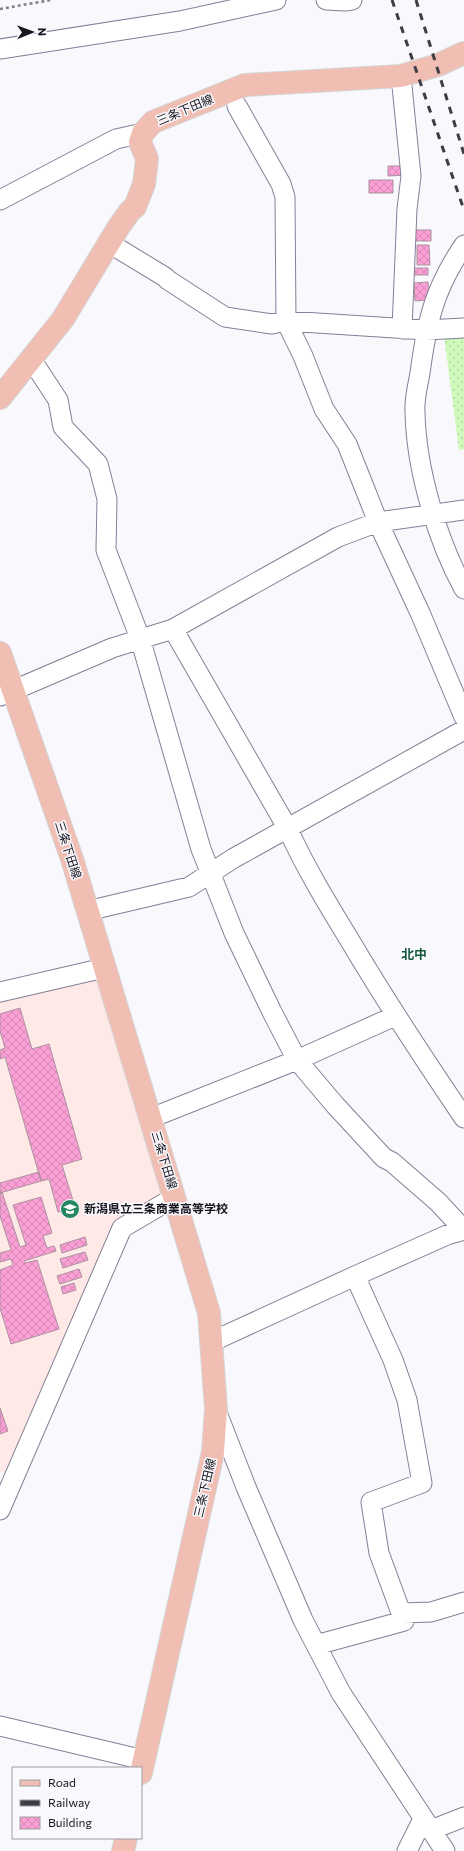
<svg xmlns="http://www.w3.org/2000/svg" width="464" height="1851" viewBox="0 0 464 1851" font-family="Commissioner,'Noto Sans JP',sans-serif">
<style>
.education{fill:#ffe9e6}
.park{fill:url(#park-dots)}
.building{fill:url(#building-cross-hatch);stroke:#aa919f}
.lines{fill:none;stroke-linecap:round;stroke-linejoin:round}
.minor-casing{stroke:#847f97;stroke-width:21}
.major-casing{stroke:#d5d5d6;stroke-width:24}
.path{stroke:#828087;stroke-width:2.5;stroke-dasharray:3 3;stroke-linecap:butt}
.minor{stroke:#fff;stroke-width:19}
.major{stroke:#f0beb3;stroke-width:22}
.rail{stroke:#3e3c45;stroke-width:3;stroke-dasharray:7 7;stroke-linecap:butt}
.labels{text-anchor:middle;stroke-width:3;stroke-linejoin:round;paint-order:stroke}
.street-label{font-size:12px;fill:#16141d;stroke:#f9f8fd}
.poi-label{font-size:12px;font-weight:bold;fill:#16141d;stroke:#f9f8fd;text-anchor:start}
.neighbourhood-label{font-size:13px;font-weight:bold;fill:#16593f;stroke:#f9f8fd}
</style>
<defs>
<pattern id="park-dots" width="8" height="8" patternUnits="userSpaceOnUse"><rect width="8" height="8" fill="#d0fabc"/><path d="M2 2h.1M6 6h.1" fill="none" stroke="#b2d5a1" stroke-width="1.8" stroke-linecap="round"/></pattern>
<pattern id="building-cross-hatch" width="8" height="8" patternUnits="userSpaceOnUse"><rect width="8" height="8" fill="#faa0d5"/><path d="M0 0l8 8M0 8l8-8" fill="none" stroke="#d689b6"/></pattern>
</defs>
<rect width="100%" height="100%" fill="#f9f8fd"/>
<!-- education -->
<path class="education" d="M98,974l64,219 -45,32 -104,247 -13,1v-475z"/>
<!-- park -->
<path class="park" d="M444,336h20v113l-5,1z"/>
<!-- building -->
<path class="building" d="M388,166h18v9l-18,1z
M369,180h24v13h-24z
M412,230h19v11h-18z
M417,245h12l1,20h-13z
M414,268h14v7h-14z
M428,282l1,18 -14,1 -1,-18z
M20,1008l12,41 17,-5 33,115 -20,6 13,42 -17,5 -9,-33 -8,2 -36,-124 -5,2v-9l5,-2 -5,-17v-17z
M39,1172l2,9 -41,12v-10z
M2,1192l18,55 6,-2 -13,-40 28,-8 11,36 -9,3 4,12 7,-2 2,5 -32,10 1,2 12,-3 22,69 -48,15 -11,-36v-38l13,-5 -2,-6 -11,3v-9l11,-3 -11,-34v-23z
M85,1237l2,8 -25,8 -2,-8z
M85,1252l3,8 -25,8 -3,-9z
M79,1269l3,8 -22,7 -3,-8z
M74,1283l2,7 -13,4 -2,-7z
M0,1408l8,23 -8,3z"/>
<g class="lines">
<!-- minor casing -->
<g class="minor-casing">
<path id="minor" d="M326,0l19,1 7,-1
M0,49l180,-28 96,-21
M401,76l10,100 -4,33 -5,120
M237,106l44,78 4,13 1,124 17,35 21,53 23,35 31,78 43,93 43,102
M0,200l116,-61 27,-6
M109,243l56,34 3,3 57,37 47,7 14,-3 140,9 38,-2
M464,245c-30,44 -37,76 -44,128 -2,12 -6,26 -5,39 1,56 22,128 49,177
M31,359l27,41 5,27 35,37 9,35 -1,51 34,88 61,211 33,84 38,79 25,48 38,45 49,53 8,4 46,40 26,28
M173,629l115,200c17,38 39,74 61,110 36,61 75,120 115,179
M0,696l112,-48 61,-19 165,-92 40,-15 86,-12
M87,911l102,-24 45,-29 230,-128
M0,992l104,-24
M151,1118l146,-58 98,-44
M211,1342l144,-66 92,-41 17,-5
M216,1410l30,77 57,133 38,73 104,158
M0,1510l122,-282 53,-31
M402,1613l29,-1 33,-10
M316,1645l88,-24 -25,-68 -8,-51 51,-19 -15,-83 -14,-40 -38,-84
M0,1726l144,34
M431,1830l33,-13
M407,1851l16,-32"/>
</g>
<!-- major casing -->
<g class="major-casing">
<path id="major" d="M0,398l63,-79 55,-91 12,-17 5,-4 9,-23 3,-25 -7,-17 3,-9 10,-11 92,-37 156,-9 37,-11 26,-12
M0,653l72,206 137,454 7,96 -3,43 -72,321
M123,1851l3,-13"/>
</g>
<!-- path -->
<path class="path" d="M0,9l51,-9"/>
<!-- minor -->
<use href="#minor" class="minor"/>
<!-- major -->
<use href="#major" class="major"/>
<!-- rail -->
<path class="rail" d="M392,0l72,210
M416,0l48,154"/>
</g>
<!-- icons -->
<defs>
<g id="school-disc" transform="scale(1)"><circle r="9.5" fill="#248761" stroke="#f9f8fd"/><path d="M0-5L7-2L0 1L-7-2ZM-4 1L0 2.5L4 1V4Q0 6-4 4Z" fill="#fff"/></g>
</defs>
<g fill-rule="evenodd">
<use href="#school-disc" x="70" y="1209"/>
</g>
<g class="labels">
<!-- street labels -->
<g class="street-label">
<text transform="translate(185 110) rotate(-23)" y="4">三条下田線</text>
<text transform="translate(68 850) rotate(72)" y="4">三条下田線</text>
<text transform="translate(164 1160) rotate(73)" y="4">三条下田線</text>
<text transform="translate(205 1488) rotate(-77)" y="4">三条下田線</text>
</g>
<!-- poi labels -->
<g class="poi-label">
<text x="84" y="1213">新潟県立三条商業高等学校</text>
</g>
<!-- neighbourhood labels -->
<g class="neighbourhood-label">
<text x="414" y="959">北中</text>
</g>
</g>
<!-- legend -->
<rect x="12" y="1767" width="130" height="72" fill="#f9f8fd" stroke="#9e9da3"/>
<rect x="20" y="1780" width="20" height="6" fill="#f0beb3" stroke="#9e9da3"/>
<text x="48" y="1787" font-size="12" fill="#16141d">Road</text>
<rect x="20" y="1800" width="20" height="6" fill="#3e3c45" stroke="#9e9da3"/>
<text x="48" y="1807" font-size="12" fill="#16141d">Railway</text>
<rect x="20" y="1817" width="20" height="12" fill="url(#building-cross-hatch)" stroke="#9e9da3"/>
<text x="48" y="1827" font-size="12" fill="#16141d">Building</text>
<!-- north arrow -->
<g transform="translate(32 32) rotate(89)" stroke="#f9f8fd" stroke-width="3" paint-order="stroke">
<path d="M0-3L7 15L0 10L-7 15Z" fill="#16141d"/>
<text y="-6" font-size="11" font-weight="bold" text-anchor="middle" fill="#16141d">N</text>
</g>
</svg>
